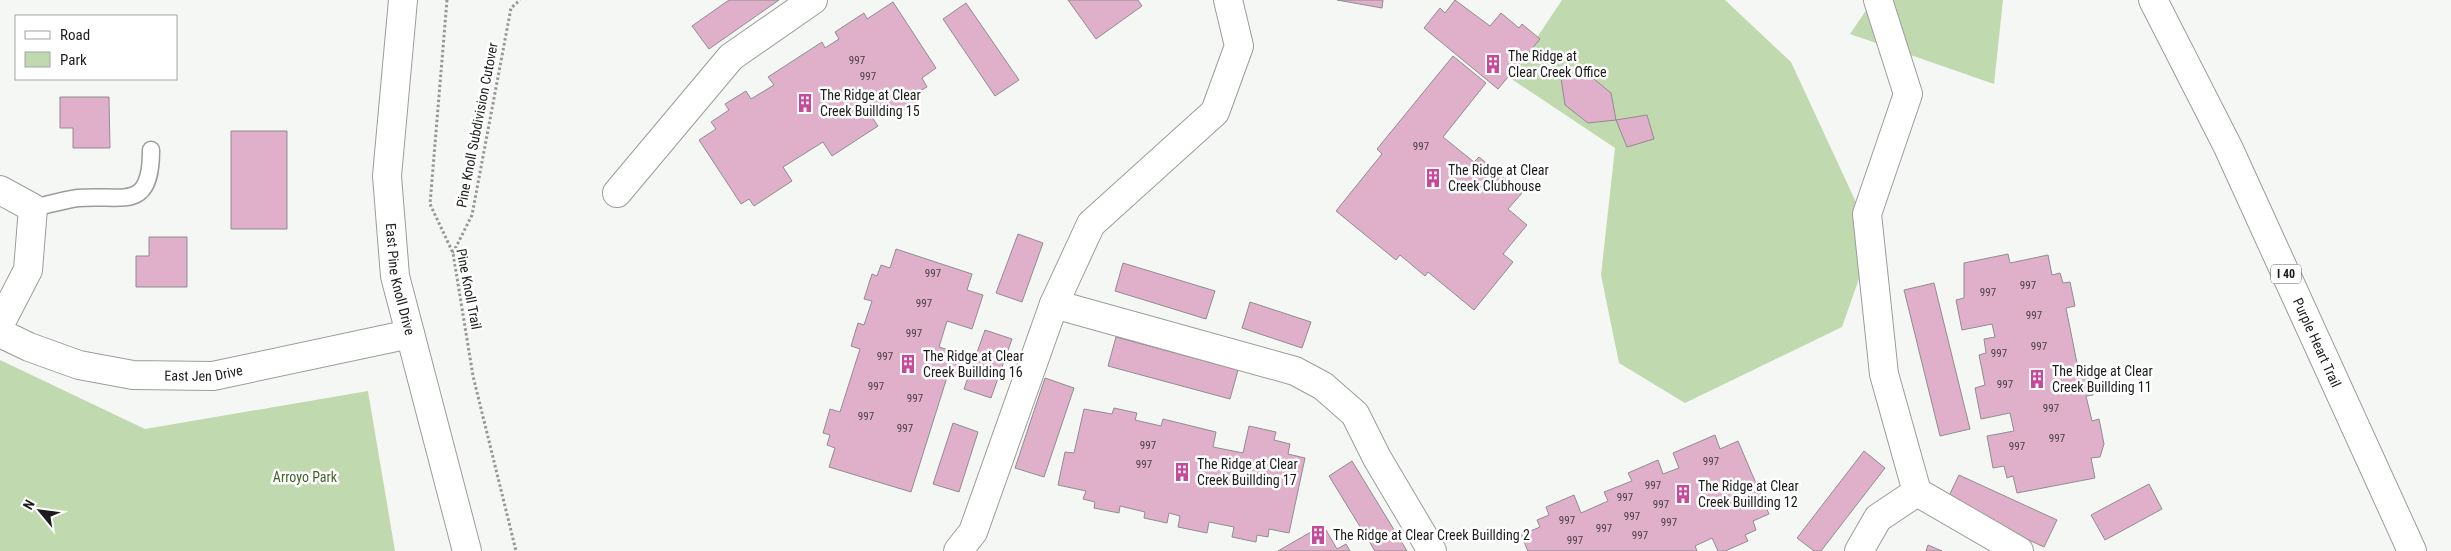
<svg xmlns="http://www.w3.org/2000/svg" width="2451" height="551" viewBox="0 0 2451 551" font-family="'Roboto Condensed',sans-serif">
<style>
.green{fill:#c1d9af}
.building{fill:#e0afca;stroke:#908d8f}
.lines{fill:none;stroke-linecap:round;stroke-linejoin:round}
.lane-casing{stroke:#9c9d9b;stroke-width:19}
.street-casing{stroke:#9c9d9b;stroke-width:30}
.highway-casing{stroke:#9c9d9b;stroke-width:30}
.path{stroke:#969795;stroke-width:3;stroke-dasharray:2.5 2.5;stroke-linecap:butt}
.lane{stroke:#fff;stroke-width:16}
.street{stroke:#fff;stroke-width:28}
.highway{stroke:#fff;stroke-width:28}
.labels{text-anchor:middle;stroke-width:5;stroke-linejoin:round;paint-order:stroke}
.number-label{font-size:11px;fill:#4c4147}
.shield{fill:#fff;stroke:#5f605f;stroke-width:1}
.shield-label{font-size:12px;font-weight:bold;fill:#1b1c1b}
.poi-label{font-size:14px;fill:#1b1c1b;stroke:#fff;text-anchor:start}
.street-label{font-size:14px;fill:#1b1c1b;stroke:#fff}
.park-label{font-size:14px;fill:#436225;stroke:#fff}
</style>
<rect width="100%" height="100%" fill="#f5f7f4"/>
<!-- green -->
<path class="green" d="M1562,0h163l66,62 82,177 -31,88 -157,76 -66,-40 -18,-88 14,-127 -105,-70z
M1873,0h130l-9,84 -144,-50z
M0,360l145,69 223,-38 27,160h-395z"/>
<!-- building -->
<path class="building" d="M729,0h50l-70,49 -17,-23z
M1068,0h70l4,6 -46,33z
M1337,0h46l-1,8z
M1455,0l35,26 11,-13 18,15 3,-4 18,15 -42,50 -74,-61 16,-20 5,5z
M893,2l43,66 -14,10 5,9 -11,6 5,6 -28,17 -9,-13 -15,10 9,13 -46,30 -9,-14 -40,25 9,14 -38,25 -5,-7 -8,5 -42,-64 17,-11 -5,-7 18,-12 -4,-6 21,-13 5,8 23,-14 -6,-8 54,-35 3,6 14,-9 -4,-7 29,-19 3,6z
M966,3l53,77 -24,16 -52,-77z
M1453,56l33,27 -43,54 31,25 5,-5 43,36 -14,16 19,16 -24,29 10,8 -39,48 -46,-38 -3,4 -25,-21 -4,5 -60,-49 46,-57 -5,-5z
M1589,75l22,18 5,27 -28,3 -23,-18 -4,-27z
M60,97h49l1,51h-37v-20h-13z
M1647,115l7,24 -27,8 -11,-27z
M231,131h56v98h-56z
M1018,234l25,9 -21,59 -26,-9z
M149,237h38v50h-51v-31h13z
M896,249l76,25 -5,16 16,5 -11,34 -25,-8 -8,26 25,8 -7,21 -9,-2 -37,118 -82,-25 6,-19 -8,-3 3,-10 -7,-2 7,-24 10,3 20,-63 -9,-3 7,-23 6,2 8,-24 -8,-2 8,-25 5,2 4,-11 9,3z
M2008,254l2,9 38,-8 4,20 8,-2 3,10 7,-1 5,24 -9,2 13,65 9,-2 5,24 -7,1 6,25 7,-2 5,25 -4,13 -9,1 4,20 -78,15 -4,-17 -6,2 -3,-12 -11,2 -6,-32 27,-5 -4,-18 -29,6 -6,-31 10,-3 -6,-30 7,-2 -2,-14 11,-2 -3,-13 -30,6 -6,-30 8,-2v-35z
M1123,263l92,28 -9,28 -91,-28z
M1934,283l36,146 -30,7 -36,-146z
M1250,302l61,20 -9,26 -60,-20z
M985,330l27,9 -21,59 -27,-9z
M1116,337l122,33 -8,29 -122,-33z
M1045,378l29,10 -30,89 -29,-9z
M1114,408l23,5 -2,7 26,6 2,-7 53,13 -3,15 30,6 6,-27 27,6 -2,8 16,4 -2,10 17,4 -16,75 -20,-4 -1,8 -11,-2 -1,7 -24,-5 2,-10 -25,-5 -2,11 -29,-6 2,-11 -11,-3 -2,10 -23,-5 1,-6 -25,-6 -1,7 -25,-5 1,-6 -12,-3 3,-8 -28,-6 7,-33 9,1 10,-44 28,5z
M953,423l25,9 -19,60 -26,-8z
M1715,435l5,14 18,-8 31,73 -16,7 3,9 -11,5 3,6 -23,10h-7l-6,-13 -17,8 2,5h-169l-7,-16 19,-8 -3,-7 12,-5 -3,-8 28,-12 7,18 27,-12 -4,-9 28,-11 -4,-8 30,-13 5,14 16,-6 -6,-15z
M1864,451l21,17 -64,83h-7l-17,-13z
M1352,461l55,90h-32l-46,-75z
M1959,475l98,45 -13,27 -98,-45z
M2149,484l13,25 -57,31 -14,-25z
M1323,525l14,24 9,-5 4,7h-72z
M1928,545l14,6h-16z"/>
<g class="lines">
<!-- lane casing -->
<g class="lane-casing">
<path id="lane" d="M33,208c14,-3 30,-8 45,-10 45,-4 73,15 73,-48"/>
</g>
<!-- street casing -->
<g class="street-casing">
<g id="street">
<path id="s1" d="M403,0l-16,176 8,100 72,275"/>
<path d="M1878,0l30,94 -41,120 17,160 33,118"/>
<path d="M0,190l33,18 -5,62 -28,54"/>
<path d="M617,193l114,-136 82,-57"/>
<path d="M1054,304l241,67 28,15 32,28 22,44 55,93"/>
<path id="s2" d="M0,333l29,14 50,18 54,10 80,1 197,-42"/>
<path d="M958,551l15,-19 81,-228 37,-80 124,-112 24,-66 -11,-46"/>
<path d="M1859,551l19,-33 39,-26 102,59"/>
</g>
</g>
<!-- highway casing -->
<g class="highway-casing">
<g id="highway">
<path id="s3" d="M2153,0l75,147 184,404"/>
</g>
</g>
<!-- path -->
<path class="path" d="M447,0l-17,204 23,49 20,123 43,175
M453,253l19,-38 39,-207 9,-8"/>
<!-- lane -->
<use href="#lane" class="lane"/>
<!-- street -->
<use href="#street" class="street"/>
<!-- highway -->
<use href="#highway" class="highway"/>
</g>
<!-- icons -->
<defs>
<g id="building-bare" transform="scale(1.5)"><path d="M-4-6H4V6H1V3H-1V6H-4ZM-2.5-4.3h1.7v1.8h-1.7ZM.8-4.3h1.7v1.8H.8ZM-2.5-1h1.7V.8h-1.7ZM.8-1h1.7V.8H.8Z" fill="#c64a9a" stroke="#fff" stroke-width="2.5" paint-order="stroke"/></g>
</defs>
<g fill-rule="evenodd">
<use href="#building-bare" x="1493" y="64"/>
<use href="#building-bare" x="805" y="103"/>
<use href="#building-bare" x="1433" y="178"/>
<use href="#building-bare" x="908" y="364"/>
<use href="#building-bare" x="2037" y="379"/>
<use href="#building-bare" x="1182" y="472"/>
<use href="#building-bare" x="1683" y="494"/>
<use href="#building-bare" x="1318" y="535"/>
</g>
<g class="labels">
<!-- number labels -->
<g class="number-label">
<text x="857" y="64">997</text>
<text x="868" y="80">997</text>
<text x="1421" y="150">997</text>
<text x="933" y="277">997</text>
<text x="2028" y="289">997</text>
<text x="1988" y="296">997</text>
<text x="924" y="307">997</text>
<text x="2034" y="319">997</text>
<text x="914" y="337">997</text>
<text x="2039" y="350">997</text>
<text x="1999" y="357">997</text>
<text x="885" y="360">997</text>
<text x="2005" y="388">997</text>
<text x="876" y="390">997</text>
<text x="915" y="402">997</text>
<text x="2051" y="412">997</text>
<text x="866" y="420">997</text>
<text x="905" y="432">997</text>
<text x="2057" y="442">997</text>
<text x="1148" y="449">997</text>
<text x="2017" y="450">997</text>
<text x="1711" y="465">997</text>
<text x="1144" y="468">997</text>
<text x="1653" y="489">997</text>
<text x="1625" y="501">997</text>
<text x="1661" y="508">997</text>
<text x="1632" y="520">997</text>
<text x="1567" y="524">997</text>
<text x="1669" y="526">997</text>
<text x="1604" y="532">997</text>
<text x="1640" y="539">997</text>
<text x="1575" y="544">997</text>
</g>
<!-- shield labels -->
<rect class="shield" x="2271" y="264.5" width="30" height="19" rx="4"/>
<g class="shield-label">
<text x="2286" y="278">I 40</text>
</g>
<!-- poi labels -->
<g class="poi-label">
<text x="1508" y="61">The Ridge at<tspan x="1508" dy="16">Clear Creek Office</tspan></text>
<text x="820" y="100">The Ridge at Clear<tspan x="820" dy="16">Creek Buillding 15</tspan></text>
<text x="1448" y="175">The Ridge at Clear<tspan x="1448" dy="16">Creek Clubhouse</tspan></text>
<text x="923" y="361">The Ridge at Clear<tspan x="923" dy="16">Creek Buillding 16</tspan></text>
<text x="2052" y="376">The Ridge at Clear<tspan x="2052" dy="16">Creek Buillding 11</tspan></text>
<text x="1197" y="469">The Ridge at Clear<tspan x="1197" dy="16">Creek Buillding 17</tspan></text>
<text x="1698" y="491">The Ridge at Clear<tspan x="1698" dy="16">Creek Buillding 12</tspan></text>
<text x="1333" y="540">The Ridge at Clear Creek Buillding 2</text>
</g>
<!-- street labels -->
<g class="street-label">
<text transform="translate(477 125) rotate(-79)" y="5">Pine Knoll Subdivision Cutover</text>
<text dy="5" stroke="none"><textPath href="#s1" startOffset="281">East Pine Knoll Drive</textPath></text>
<text transform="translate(469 289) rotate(79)" y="5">Pine Knoll Trail</text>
<text dy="5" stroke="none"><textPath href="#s3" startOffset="380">Purple Heart Trail</textPath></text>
<text dy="5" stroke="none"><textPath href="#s2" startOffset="211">East Jen Drive</textPath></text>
</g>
<!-- park labels -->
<g class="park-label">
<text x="305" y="482">Arroyo Park</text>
</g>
</g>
<!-- legend -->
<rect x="15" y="15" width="162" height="65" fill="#ffffff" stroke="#a4a4a4"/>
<rect x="25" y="31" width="25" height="8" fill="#ffffff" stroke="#a4a4a4"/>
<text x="60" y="40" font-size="15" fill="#1b1c1b">Road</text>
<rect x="25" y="52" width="25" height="15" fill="#c1d9af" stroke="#a4a4a4"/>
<text x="60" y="65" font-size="15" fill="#1b1c1b">Park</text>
<!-- north arrow -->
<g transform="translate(40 511) rotate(299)" stroke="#ffffff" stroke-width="4" paint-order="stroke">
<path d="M0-4L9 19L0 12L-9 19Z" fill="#1b1c1b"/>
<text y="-8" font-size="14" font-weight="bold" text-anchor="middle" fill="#1b1c1b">N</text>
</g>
</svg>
